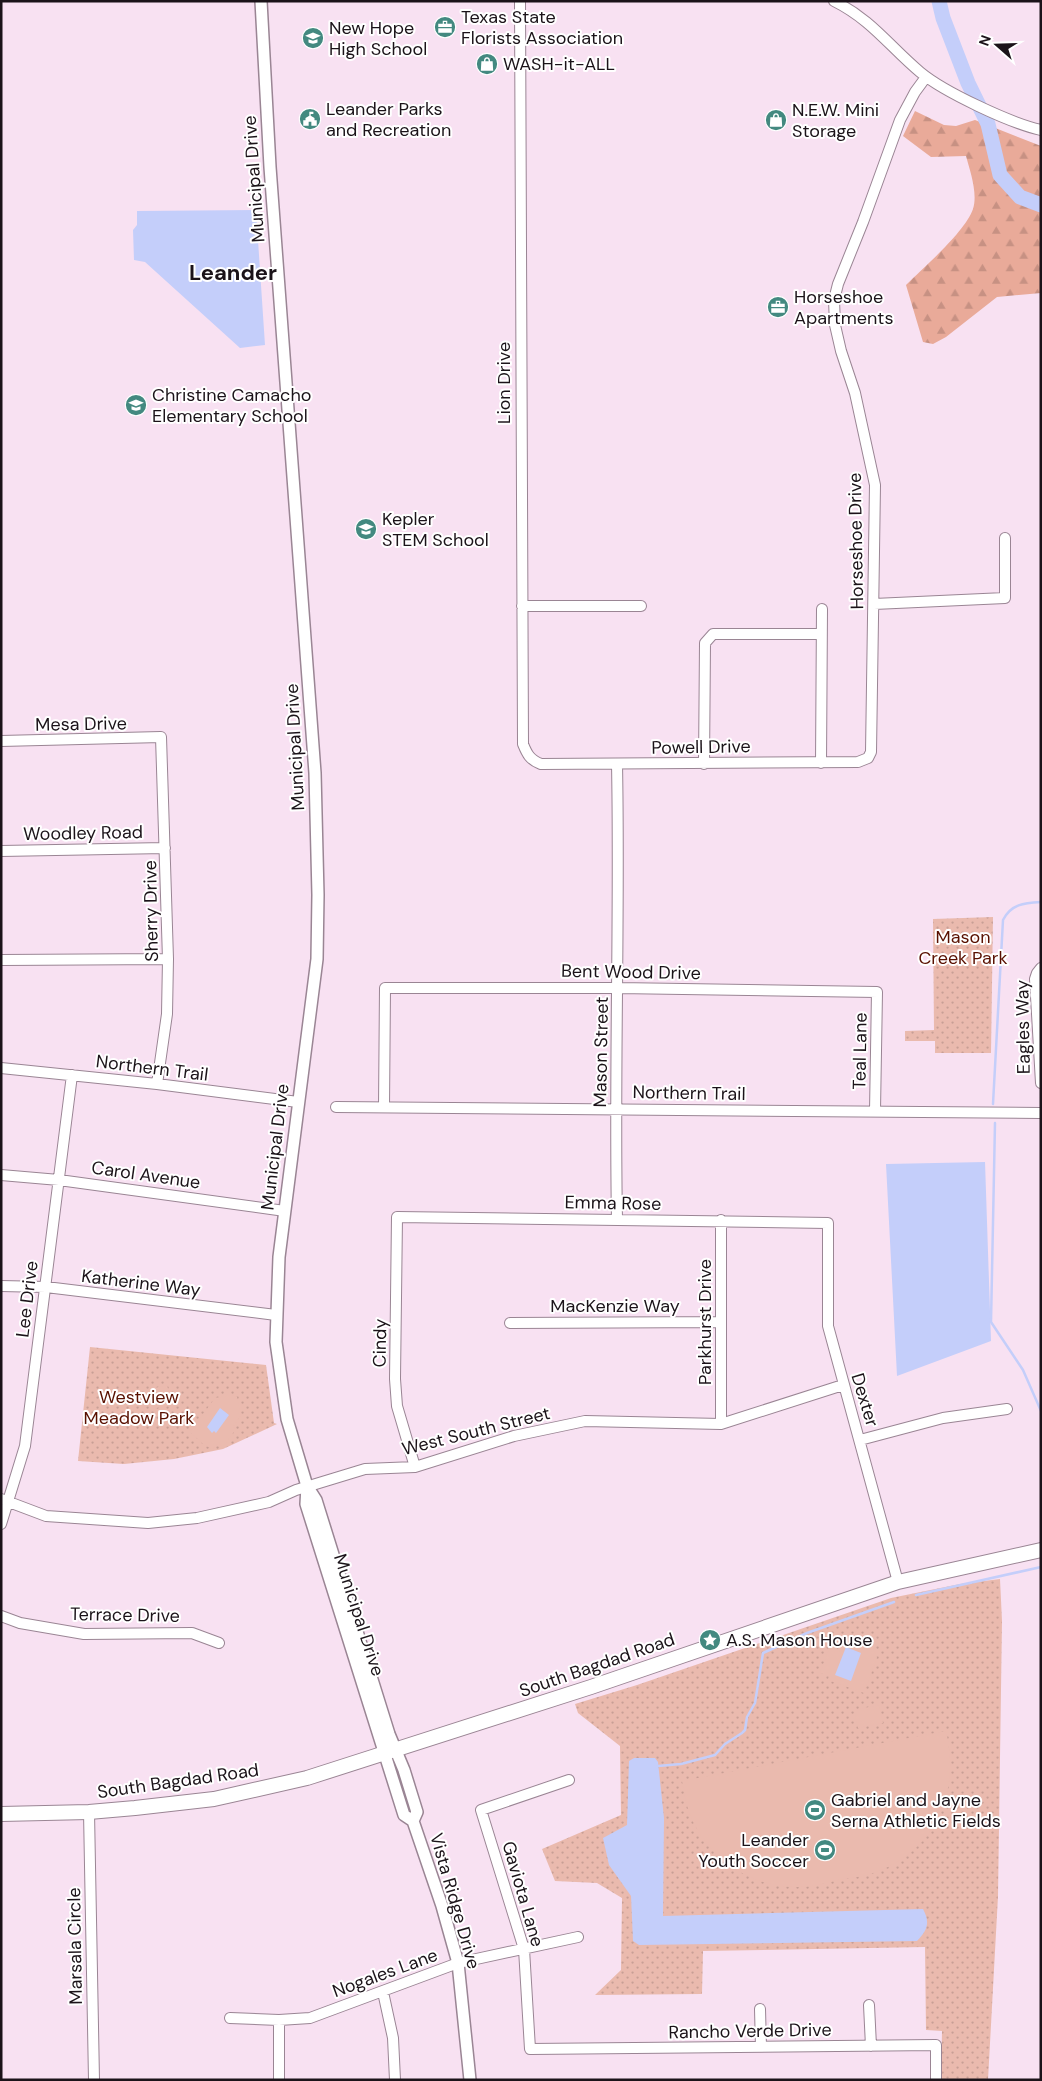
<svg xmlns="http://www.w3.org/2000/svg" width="1042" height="2081" viewBox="0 0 1042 2081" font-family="'DM Sans',sans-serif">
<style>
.grass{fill:url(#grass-dots)}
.forest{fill:url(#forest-firs)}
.pitch{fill:#eabaae}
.water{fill:#c4cefa}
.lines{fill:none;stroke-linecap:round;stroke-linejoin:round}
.stream{stroke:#c4cefa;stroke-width:2.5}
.river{stroke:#c4cefa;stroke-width:15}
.minor-casing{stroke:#9a8594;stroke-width:12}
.tertiary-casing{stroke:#9a8594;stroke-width:14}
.secondary-casing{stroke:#9a8594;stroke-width:16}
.minor{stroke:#fff;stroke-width:10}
.tertiary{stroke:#fff;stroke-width:11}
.secondary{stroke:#fff;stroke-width:14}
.labels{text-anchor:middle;stroke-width:4;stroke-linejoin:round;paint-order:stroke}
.poi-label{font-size:18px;fill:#1b1319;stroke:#fff;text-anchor:start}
.street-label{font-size:18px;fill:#1b1319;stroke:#fff}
.park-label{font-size:18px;fill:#591000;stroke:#fff}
.district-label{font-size:22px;font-weight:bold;fill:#1b1319;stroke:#fff}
</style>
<defs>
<pattern id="grass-dots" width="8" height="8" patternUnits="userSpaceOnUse" patternTransform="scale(1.25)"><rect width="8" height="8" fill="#eabaae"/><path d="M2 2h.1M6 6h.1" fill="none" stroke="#c89f95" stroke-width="1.8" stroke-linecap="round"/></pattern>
<pattern id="forest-firs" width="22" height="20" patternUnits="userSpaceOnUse" patternTransform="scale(1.25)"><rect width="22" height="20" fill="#e9aa99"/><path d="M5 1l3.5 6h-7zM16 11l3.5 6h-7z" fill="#c79183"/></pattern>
</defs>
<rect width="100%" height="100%" fill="#f8e1f2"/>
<!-- grass -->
<path class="grass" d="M993,917l-2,136h-56v-12h-30v-10l29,-1 -1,-111z
M90,1347l176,18 8,58 3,1 -54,25 -49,10 -50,5 -46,-3z
M1000,1579l2,42 -4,275 -10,184h-47l1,-49 -16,-1 -1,-83 -222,4 -1,43 -107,1 26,-25 1,-72 -25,-15 -42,-2 -13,-32 79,-34 -1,-69 -42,-33 -3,-9 62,-19 254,-87 69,-14z"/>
<!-- forest -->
<path class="forest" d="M915,111l29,14 12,1 19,-6 66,26v147l-44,4 -51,40 -13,7 -10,-2 -17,-57c18,-18 59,-53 67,-76 5,-16 -3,-38 -7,-53l-35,1 -28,-21z"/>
<!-- pitch -->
<path class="pitch" d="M167,1385l5,20 -21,4 -4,-19z
M232,1395l5,2 4,18 -8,12 3,2 -13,18 -5,-4 -5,6 -9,-4 -14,-13 25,-34z
M843,1641l22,9 2,-4 10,4 -2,6 2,1 -13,36 -36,-13 1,-4 -9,-3 9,-24 10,3z
M879,1705l4,18 -25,5 -4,-18z
M946,1731c14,60 -8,116 -67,140 -13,5 -28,7 -41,9 -12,3 -25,7 -38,7 -48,1 -91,-27 -110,-72 -4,-11 -6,-23 -8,-34z"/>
<!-- water -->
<path class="water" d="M256,210l9,135 -25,3 -95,-86 -11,-2 -1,-30 4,-5v-14z
M985,1162l6,179 -94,35 -11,-212z
M220,1408l9,7 -13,18 -2,-2 -2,2 -5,-6z
M846,1647l15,6 -10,28 -16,-6z
M634,1758h21l3,4 6,56 -1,98 260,-7c7,13 5,21 -6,32l-278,4 -6,-4 -2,-45 -22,-31 -6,-27 24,-13 2,-64z"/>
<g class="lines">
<!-- stream -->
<path class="stream" d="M993,1104l10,-184c8,-16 21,-17 38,-18
M995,1123l-4,199 32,48 18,41
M916,1595l125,-28
M658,1766l23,-2 34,-9 10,-11 17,-11 3,-3 2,-13 8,-14 8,-50 44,-20 87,-31"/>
<!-- river -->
<path class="river" d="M939,1l4,17 25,65 20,41 12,51 20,22 21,8"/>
<!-- minor casing -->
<g class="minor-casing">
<path id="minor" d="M520,1l3,743c4,10 7,16 18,20l317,-2 10,-4 3,-6 4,-267 -20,-92 -14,-42 -6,-26 -1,-25 4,-16 25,-62 37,-102 15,-28 11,-15
M834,1c38,19 55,45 86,71 24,20 90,51 121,58
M874,604l131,-6v-60
M522,606h119
M1,741l160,-4 7,222 -1,55 -10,70
M821,763l1,-154
M617,764c3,152 -3,304 0,455
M704,764l1,-121 8,-9h108
M1,851l164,-3
M1,960l167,-1
M1041,968l-4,5 -2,6 6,104
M1,1068l156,16 141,18
M336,1107l705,6
M384,1107l1,-119h233l259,4 -2,119
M1,1175l58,5 226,31
M1,1286l45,1 230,28
M510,1323l211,-1
M721,1424v-204
M860,1440l83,-22 64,-9
M415,1467l-18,-61 -2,-27 2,-162 431,6v103l70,256
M1,1499l45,17 102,7 49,-5 72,-16 27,-12 69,-21 50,-2 99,-31 71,-15 136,3 122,-39
M1,1524l24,-78 47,-371
M1,1616l19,7 64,11 108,-1 27,10
M569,1780l-88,30 43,139 6,100 406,-4v35
M89,1812l5,268
M383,1992l10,46 2,42
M869,2005l2,41
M760,2009l1,38
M230,2018l49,2 31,-2 148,-55 120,-26
M279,2020v60"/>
</g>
<!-- tertiary casing -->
<g class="tertiary-casing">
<path id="tertiary" d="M261,1l9,166 45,606 3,122 -1,64 -38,298 -3,85 11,77 20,67 9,14 73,234 15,36 13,42 -4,9
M307,1486l-1,18 98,311 9,6 29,85 16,57 12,117"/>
</g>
<!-- secondary casing -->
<g class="secondary-casing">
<path id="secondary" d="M1,1814l88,-2 46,-4 79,-9 93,-21 284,-91 307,-105 143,-32"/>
</g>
<!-- minor -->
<use href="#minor" class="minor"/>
<!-- tertiary -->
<use href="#tertiary" class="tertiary"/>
<!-- secondary -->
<use href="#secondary" class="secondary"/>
</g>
<!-- icons -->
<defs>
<g id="office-disc" transform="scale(1.125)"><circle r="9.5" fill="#438980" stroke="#fff"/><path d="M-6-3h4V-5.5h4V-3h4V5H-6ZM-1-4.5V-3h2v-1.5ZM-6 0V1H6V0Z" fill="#fff"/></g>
<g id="school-disc" transform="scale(1.125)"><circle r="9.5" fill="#438980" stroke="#fff"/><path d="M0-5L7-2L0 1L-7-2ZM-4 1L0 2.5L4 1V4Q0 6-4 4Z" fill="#fff"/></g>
<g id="shop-disc" transform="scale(1.125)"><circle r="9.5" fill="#438980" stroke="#fff"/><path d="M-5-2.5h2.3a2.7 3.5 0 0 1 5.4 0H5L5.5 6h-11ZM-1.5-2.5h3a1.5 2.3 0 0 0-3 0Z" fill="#fff"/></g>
<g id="civic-disc" transform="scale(1.125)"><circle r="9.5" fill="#438980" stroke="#fff"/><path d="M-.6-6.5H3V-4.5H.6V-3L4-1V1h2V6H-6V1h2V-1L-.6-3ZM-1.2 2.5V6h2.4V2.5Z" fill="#fff"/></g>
<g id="sight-disc" transform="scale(1.125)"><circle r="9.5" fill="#438980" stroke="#fff"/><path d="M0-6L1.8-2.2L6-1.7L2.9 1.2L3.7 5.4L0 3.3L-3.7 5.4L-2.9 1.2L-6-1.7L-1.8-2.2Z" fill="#fff"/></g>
<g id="stadium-disc" transform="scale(1.125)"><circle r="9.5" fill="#438980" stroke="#fff"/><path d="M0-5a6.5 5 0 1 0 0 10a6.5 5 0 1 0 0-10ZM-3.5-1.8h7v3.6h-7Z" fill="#fff"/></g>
</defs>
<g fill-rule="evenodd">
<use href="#office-disc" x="445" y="27"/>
<use href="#school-disc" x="313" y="38"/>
<use href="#shop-disc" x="487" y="64"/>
<use href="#civic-disc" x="310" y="119"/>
<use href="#shop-disc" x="776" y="120"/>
<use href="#office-disc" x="778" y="307"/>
<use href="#school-disc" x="136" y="405"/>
<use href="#school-disc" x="366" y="529"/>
<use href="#sight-disc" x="710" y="1640"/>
<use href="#stadium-disc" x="815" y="1810"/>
<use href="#stadium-disc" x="825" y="1850"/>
</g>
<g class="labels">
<!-- poi labels -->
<g class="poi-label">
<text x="461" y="23">Texas State<tspan x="461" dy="21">Florists Association</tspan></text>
<text x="329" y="34">New Hope<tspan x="329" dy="21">High School</tspan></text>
<text x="503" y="70">WASH-it-ALL</text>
<text x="326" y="115">Leander Parks<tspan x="326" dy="21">and Recreation</tspan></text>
<text x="792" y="116">N.E.W. Mini<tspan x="792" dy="21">Storage</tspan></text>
<text x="794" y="303">Horseshoe<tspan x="794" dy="21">Apartments</tspan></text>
<text x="152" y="401">Christine Camacho<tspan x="152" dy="21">Elementary School</tspan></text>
<text x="382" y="525">Kepler<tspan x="382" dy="21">STEM School</tspan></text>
<text x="726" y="1646">A.S. Mason House</text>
<text x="831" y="1806">Gabriel and Jayne<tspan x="831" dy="21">Serna Athletic Fields</tspan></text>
<text x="809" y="1846" text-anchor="end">Leander<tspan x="809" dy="21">Youth Soccer</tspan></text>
</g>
<!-- street labels -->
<g class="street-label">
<text transform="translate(254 179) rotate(-94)" y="6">Municipal Drive</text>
<text transform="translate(504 383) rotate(-90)" y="6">Lion Drive</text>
<text transform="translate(856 541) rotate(-91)" y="6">Horseshoe Drive</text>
<text transform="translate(81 724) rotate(-1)" y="6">Mesa Drive</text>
<text transform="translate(295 747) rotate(-93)" y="6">Municipal Drive</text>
<text transform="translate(701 747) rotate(-1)" y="6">Powell Drive</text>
<text transform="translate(83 833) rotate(-1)" y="6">Woodley Road</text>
<text transform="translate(151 911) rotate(-91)" y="6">Sherry Drive</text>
<text transform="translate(631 972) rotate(1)" y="6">Bent Wood Drive</text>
<text transform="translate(1023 1027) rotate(-91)" y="6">Eagles Way</text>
<text transform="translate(860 1051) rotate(-89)" y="6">Teal Lane</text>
<text transform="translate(601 1052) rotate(-89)" y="6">Mason Street</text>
<text transform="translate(152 1068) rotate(7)" y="6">Northern Trail</text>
<text transform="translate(689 1093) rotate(1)" y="6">Northern Trail</text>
<text transform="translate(275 1147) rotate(-83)" y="6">Municipal Drive</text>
<text transform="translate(146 1175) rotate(8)" y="6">Carol Avenue</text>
<text transform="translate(613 1203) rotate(1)" y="6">Emma Rose</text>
<text transform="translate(141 1283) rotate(7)" y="6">Katherine Way</text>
<text transform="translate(27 1299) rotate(-83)" y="6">Lee Drive</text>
<text x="615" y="1312">MacKenzie Way</text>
<text transform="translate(705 1322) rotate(-90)" y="6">Parkhurst Drive</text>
<text transform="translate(380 1343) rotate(-89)" y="6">Cindy</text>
<text transform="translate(865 1400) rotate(73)" y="6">Dexter</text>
<text transform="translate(476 1431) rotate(-14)" y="6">West South Street</text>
<text transform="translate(125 1615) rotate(1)" y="6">Terrace Drive</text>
<text transform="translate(359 1615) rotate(72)" y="6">Municipal Drive</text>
<text transform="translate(597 1665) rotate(-19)" y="6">South Bagdad Road</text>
<text transform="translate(178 1781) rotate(-8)" y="6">South Bagdad Road</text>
<text transform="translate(523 1894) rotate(74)" y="6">Gaviota Lane</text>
<text transform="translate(455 1901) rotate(74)" y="6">Vista Ridge Drive</text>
<text transform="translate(75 1946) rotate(-91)" y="6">Marsala Circle</text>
<text transform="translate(385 1973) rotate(-20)" y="6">Nogales Lane</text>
<text transform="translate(750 2031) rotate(-1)" y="6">Rancho Verde Drive</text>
</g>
<!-- park labels -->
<g class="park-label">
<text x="963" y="943">Mason<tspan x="963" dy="21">Creek Park</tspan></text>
<text x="139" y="1403">Westview<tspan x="139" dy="21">Meadow Park</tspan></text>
</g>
<!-- district labels -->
<g class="district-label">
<text x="233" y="280">Leander</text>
</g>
</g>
<!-- border -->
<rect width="1042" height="2081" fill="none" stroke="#1b1319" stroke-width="5"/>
<!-- north arrow -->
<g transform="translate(997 45) rotate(290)" stroke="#ffffff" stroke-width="4" paint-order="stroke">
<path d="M0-4L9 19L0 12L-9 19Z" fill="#1b1319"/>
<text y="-8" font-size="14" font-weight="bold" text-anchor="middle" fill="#1b1319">N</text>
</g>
</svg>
